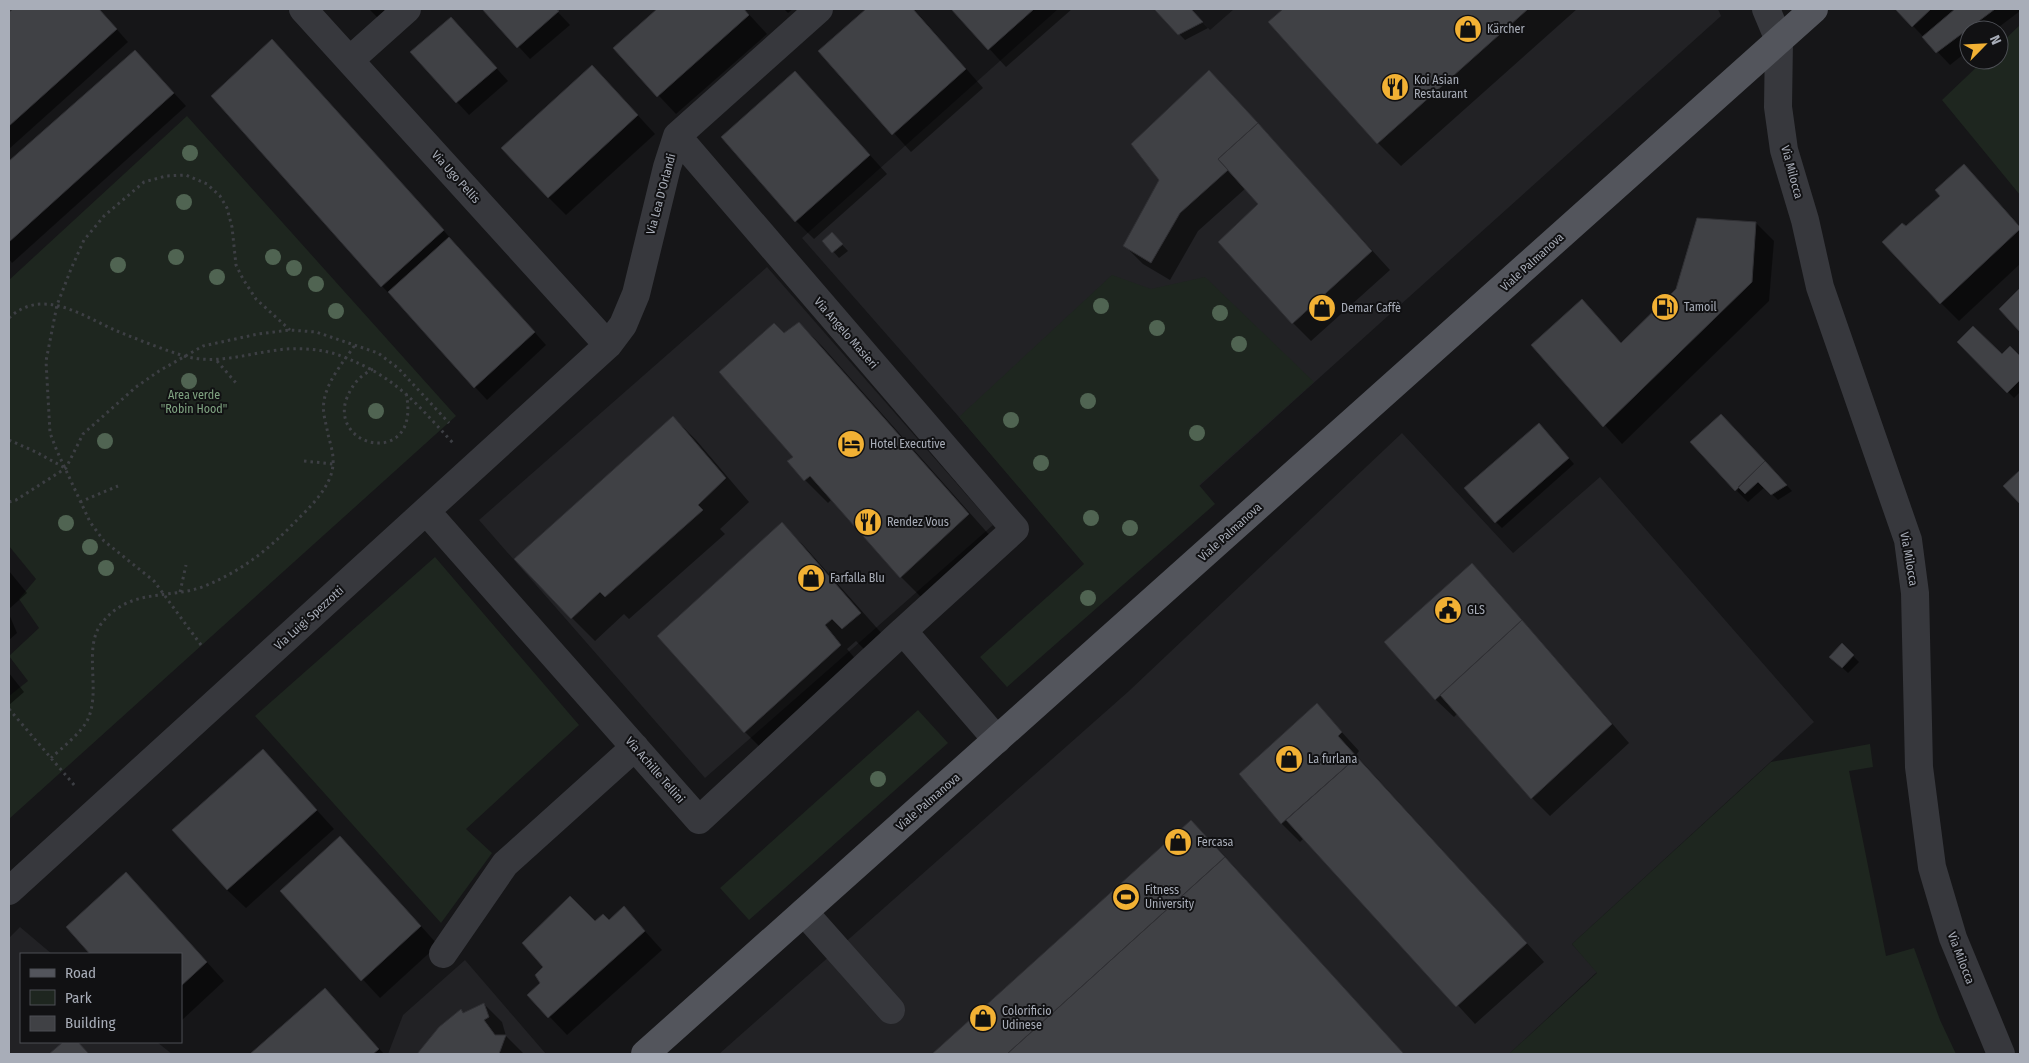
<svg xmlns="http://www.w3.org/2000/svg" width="2029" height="1063" viewBox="0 0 2029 1063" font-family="'Fira Sans Condensed',sans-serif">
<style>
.built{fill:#222225}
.green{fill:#1e261f}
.shadow{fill:#0007}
.building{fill:#404145;stroke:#303034}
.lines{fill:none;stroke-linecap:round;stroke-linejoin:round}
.path{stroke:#3d3f44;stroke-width:3;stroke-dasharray:2.5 4;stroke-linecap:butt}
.minor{stroke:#37383d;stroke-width:28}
.major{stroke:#53555c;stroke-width:28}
.tree{fill:#506452}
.labels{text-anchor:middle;stroke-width:4;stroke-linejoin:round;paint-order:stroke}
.poi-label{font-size:12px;fill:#a8adb8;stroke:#111113;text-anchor:start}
.street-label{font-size:12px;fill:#a8adb8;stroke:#111113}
.park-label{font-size:12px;fill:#7fa381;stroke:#111113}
</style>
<rect width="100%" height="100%" fill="#161618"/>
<!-- built -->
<path class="built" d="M1058,9h133l19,21 24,-21h484l3,7 -624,562 -138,-161 -157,-179z
M767,267l226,258 -288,253 -226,-258z
M1402,433l111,120 87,-76 214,245 -242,222 25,28 -88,82h-790l410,-363z
M20,927l32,27h-31v88h136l15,12h-163v-116z
M465,960l81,94h-158l15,-39z"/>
<!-- green -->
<path class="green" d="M2020,25v170l-78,-95 42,-40h15v-15z
M187,116l269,300 -447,403v-123l19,-15 -19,-25 30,-28 -20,-29 17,-20 -27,-33v-266z
M1112,275l39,14 54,-12 109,105 -115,103 16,19 -208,183 -27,-30 104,-93 -125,-147z
M435,557l144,168 -113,104 26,24 -51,70 -186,-207z
M918,710l30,33 -199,177 -29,-32z
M1870,744l3,23 -24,4 37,185 28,-8 26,72 16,34h-447l88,-81 -25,-29 199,-182z"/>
<!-- shadow -->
<path class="shadow" d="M14,9h85l29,33 -119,107v-135z
M369,9h28l-15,13z
M484,9h71l15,16 -40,34z
M659,9h85l23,25 -91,80 -62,-66z
M784,9h9l-5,4z
M868,9h46l69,79 -72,64 -91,-101z
M953,9h119l-66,58z
M1155,9h35l18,19 -23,12z
M1285,9h292l-176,157 -23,-23 -108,-121z
M1897,9h123v2l-25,19h-26v20l-19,15z
M463,31l45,50 -39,34 -58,-63z
M135,51l51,55 -174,157 -3,-4v-96z
M285,53l261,292 -59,55 -105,-114 -170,-190z
M1209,71l181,199 -79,71 -18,-18 -33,-119 -14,-16 -48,43 -28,49 -27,-16 -18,-18 36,-66z
M795,72l92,102 -73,65 -18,-18z
M610,85l45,49 -89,81 -18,-18z
M1964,166l56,60v38l-61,57 -18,-18 -35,-76 36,-30z
M1756,223l18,18 -5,60 -147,143 -90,-99 50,-44 40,43z
M832,234l16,17 -9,7 -15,-17z
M799,323l23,23 170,192 -68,62 -23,-23 -69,-78 -4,4 -23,-23 -21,-145z
M1959,342l43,14 8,-9 10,11v34l-6,6z
M673,417l23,23 53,62 -29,27 5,5 -96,85 -5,-5 -29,27 -23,-23z
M1733,428l59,63 -14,9 -13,-13 -17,15 -11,-11 3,-4z
M1545,430l29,34 -72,64 -6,-6z
M782,524l23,23 79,89 -18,15 -10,-10 -9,8 17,20 -96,86 -23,-23z
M1472,565l18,18 139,160 -79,73 -18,-18 -74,-85 -4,4 -19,-18z
M9,571l18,22 -18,16z
M9,614l8,19 -8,7z
M1842,645l17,17 -11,11 -17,-16z
M9,673l15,19 -15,13z
M1317,705l42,46 -3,4 188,207 -69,62 -171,-186 -4,4 -18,-18 -42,-49z
M263,751l71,78 -88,79 -19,-18z
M1191,821l23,23 33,37h-2l157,173h-468z
M358,856l80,89 -58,53 -99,-107z
M144,892l80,89 -43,40v-67h-89l-25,-27z
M624,908l38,42 -95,85 -38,-40 66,-72 14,-2z
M325,989l59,65h-132z
M484,1004l18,18 4,14 18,18h-105l3,-5 39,-38 3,3z"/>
<!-- building -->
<path class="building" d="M13,9h86l18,20 -108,97v-114z
M482,9h74l3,2 -42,37z
M657,9h87l5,6 -92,82 -44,-49z
M866,9h47l53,60 -74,66 -74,-84z
M951,9h83l-46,41z
M1154,9h37l12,13 -25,13z
M1283,9h245l-151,135 -109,-122z
M1895,9h36l-19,18z
M1955,9h40l-59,44 -14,-16z
M451,17l46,51 -41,35 -46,-51z
M272,39l172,191 -63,57 -170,-191z
M135,50l39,43 -165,149v-81z
M592,65l46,50 -90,83 -47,-50z
M1209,70l49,53 -40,36 10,11 -48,43 -29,50 -28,-17 36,-66 -28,-36z
M795,71l75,84 -75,67 -74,-85z
M1258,123l114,128 -80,73 -74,-82 40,-38 -40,-45z
M1964,164l56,63v2l-80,75 -58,-62 20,-19 4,3 34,-30 -5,-6z
M1697,218l59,4 -4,60 -149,145 -72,-82 51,-46 39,44 55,-54z
M832,232l11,12 -11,9 -10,-12z
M449,237l86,95 -61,56 -86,-96z
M2020,288v44l-21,-23z
M799,322l170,192 -69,64 -90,-102 -6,5 -17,-20 6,-4 -74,-85 55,-49 10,10z
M1973,326l29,28 8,-8 10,10v24l-13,13 -50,-51z
M1721,414l44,47 -30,30 -45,-49z
M673,416l53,62 -28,27 5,5 -98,87 -5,-5 -29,27 -57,-60z
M1539,423l30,35 -74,65 -31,-35z
M1765,461l22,24 -16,10 -13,-13 -13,12 -7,-7z
M2020,470v34l-17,-18z
M782,522l79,91 -19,16 -10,-10 -7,6 16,20 -97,88 -87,-97z
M1472,563l50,57 -87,80 -51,-58z
M1522,620l90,104 -81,75 -91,-104z
M1842,643l12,12 -12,13 -13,-11z
M1317,703l25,29 -4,4 19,21 -76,67 -42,-50z
M263,749l54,61 -90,80 -55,-60z
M1357,757l170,186 -71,64 -170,-187z
M1191,820l34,37 -218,197h-75z
M340,836l81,90 -60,55 -81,-90z
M1225,857l179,197h-397z
M126,872l81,90 -26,24v-32h-91l-24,-27z
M570,896l25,25 8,-7 6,6 15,-14 21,25 -97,87 -21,-23 13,-12 -5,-8 8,-8 -21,-24z
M325,988l54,61 -6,5h-123z
M484,1003l5,14 -5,3 11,15h11l-7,19h-82l22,-27 22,-18 2,4z
M63,1042h15l11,12h-40z"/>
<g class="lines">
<!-- path -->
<path class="path" d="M9,318c34,-32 75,-1 108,13 22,9 45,18 67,25 33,9 61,-2 94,-6 18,-3 46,-1 63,6 54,20 75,47 112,87
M217,361l19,22
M373,369c-15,8 -21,16 -27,31 -15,50 76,67 60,-7
M9,440l27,12 29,16
M304,461l29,3
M9,502l7,-2 50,-32 17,-34 53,-47 23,-16 44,-25 55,-12 32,-4 26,2 62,21 20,15 51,55
M80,502l38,-16
M180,592l6,-27
M201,645l-47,-64 -50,-40 -14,-19 -33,-71 -7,-18 -4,-72 11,-56 14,-36 13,-29 20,-24 40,-34 22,-6 20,-1 21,9 13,12 7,12 5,19 4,38 7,14 13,20 34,31
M9,709l66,77
M51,758c11,-10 31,-26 37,-39 13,-29 -5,-70 13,-95 28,-37 68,-24 104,-38 36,-15 62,-35 89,-63 15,-15 38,-36 39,-59 1,-10 -3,-21 -5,-30 -2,-11 -6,-22 -4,-33 3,-20 20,-40 31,-56"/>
<!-- minor -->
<path class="minor" d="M303,9l305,336
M1766,9l13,31 -1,67 6,43 21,70 15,67 88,253 7,53 4,174 13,100 21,71 48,116
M350,60l57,-51
M677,136l338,393 -112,102
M426,511l273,309 204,-189 94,109
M9,891l599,-546 15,-20 13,-31 31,-127 10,-31 142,-127
M804,912l87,98
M443,954l62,-90 130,-117"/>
<!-- major -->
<path class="major" d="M645,1054l1169,-1045"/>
</g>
<!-- trees -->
<g class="tree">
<circle cx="190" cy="153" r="8"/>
<circle cx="184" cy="202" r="8"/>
<circle cx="176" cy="257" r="8"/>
<circle cx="273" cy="257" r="8"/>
<circle cx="118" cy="265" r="8"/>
<circle cx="294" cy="268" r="8"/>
<circle cx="217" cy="277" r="8"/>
<circle cx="316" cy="284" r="8"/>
<circle cx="1101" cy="306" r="8"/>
<circle cx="336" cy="311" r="8"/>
<circle cx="1220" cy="313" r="8"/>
<circle cx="1157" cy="328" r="8"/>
<circle cx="1239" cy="344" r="8"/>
<circle cx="189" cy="381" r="8"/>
<circle cx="1088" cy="401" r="8"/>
<circle cx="376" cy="411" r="8"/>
<circle cx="1011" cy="420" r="8"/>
<circle cx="1197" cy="433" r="8"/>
<circle cx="105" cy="441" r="8"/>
<circle cx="1041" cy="463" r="8"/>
<circle cx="1091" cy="518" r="8"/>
<circle cx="66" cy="523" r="8"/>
<circle cx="1130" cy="528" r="8"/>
<circle cx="90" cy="547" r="8"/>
<circle cx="106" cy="568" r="8"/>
<circle cx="1088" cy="598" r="8"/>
<circle cx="878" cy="779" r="8"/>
</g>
<!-- icons -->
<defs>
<g id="shop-disc" transform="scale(1.4375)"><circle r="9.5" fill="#f2b134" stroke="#111113"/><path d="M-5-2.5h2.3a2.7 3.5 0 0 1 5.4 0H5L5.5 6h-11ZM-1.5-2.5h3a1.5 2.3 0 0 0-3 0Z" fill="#111"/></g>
<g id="restaurant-disc" transform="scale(1.4375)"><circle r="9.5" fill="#f2b134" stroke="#111113"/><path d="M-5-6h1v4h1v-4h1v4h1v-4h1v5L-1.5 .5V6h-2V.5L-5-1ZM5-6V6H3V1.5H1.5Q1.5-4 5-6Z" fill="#111"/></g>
<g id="fuel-disc" transform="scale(1.4375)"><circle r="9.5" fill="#f2b134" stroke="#111113"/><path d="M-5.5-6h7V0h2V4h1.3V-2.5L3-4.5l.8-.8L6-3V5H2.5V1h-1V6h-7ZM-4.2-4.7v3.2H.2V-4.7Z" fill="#111"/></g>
<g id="hotel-disc" transform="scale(1.4375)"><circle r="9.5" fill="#f2b134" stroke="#111113"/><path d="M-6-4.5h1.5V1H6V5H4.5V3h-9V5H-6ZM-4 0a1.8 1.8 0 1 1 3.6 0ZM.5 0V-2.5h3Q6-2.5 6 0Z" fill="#111"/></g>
<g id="civic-disc" transform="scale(1.4375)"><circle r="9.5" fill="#f2b134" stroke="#111113"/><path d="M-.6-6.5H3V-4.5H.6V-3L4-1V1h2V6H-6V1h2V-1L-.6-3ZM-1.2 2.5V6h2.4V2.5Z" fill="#111"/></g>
<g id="stadium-disc" transform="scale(1.4375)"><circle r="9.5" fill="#f2b134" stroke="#111113"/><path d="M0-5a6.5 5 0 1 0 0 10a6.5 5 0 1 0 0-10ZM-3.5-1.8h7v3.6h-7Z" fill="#111"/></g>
</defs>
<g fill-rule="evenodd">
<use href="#shop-disc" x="1468" y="29"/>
<use href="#restaurant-disc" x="1395" y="87"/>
<use href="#fuel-disc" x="1665" y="307"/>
<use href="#shop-disc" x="1322" y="308"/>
<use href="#hotel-disc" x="851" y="444"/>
<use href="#restaurant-disc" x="868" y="522"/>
<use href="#shop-disc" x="811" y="578"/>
<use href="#civic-disc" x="1448" y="610"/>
<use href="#shop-disc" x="1289" y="759"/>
<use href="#shop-disc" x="1178" y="842"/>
<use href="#stadium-disc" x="1126" y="897"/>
<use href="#shop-disc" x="983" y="1018"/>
</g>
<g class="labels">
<!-- poi labels -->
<g class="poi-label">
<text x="1487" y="33">Kärcher</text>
<text x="1414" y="84">Koi Asian<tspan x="1414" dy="14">Restaurant</tspan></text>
<text x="1684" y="311">Tamoil</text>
<text x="1341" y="312">Demar Caffè</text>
<text x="870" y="448">Hotel Executive</text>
<text x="887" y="526">Rendez Vous</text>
<text x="830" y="582">Farfalla Blu</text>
<text x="1467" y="614">GLS</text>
<text x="1308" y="763">La furlana</text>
<text x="1197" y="846">Fercasa</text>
<text x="1145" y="894">Fitness<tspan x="1145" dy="14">University</tspan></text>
<text x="1002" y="1015">Colorificio<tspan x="1002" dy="14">Udinese</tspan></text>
</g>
<!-- street labels -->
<g class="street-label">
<text transform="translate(1792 172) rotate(75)" y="4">Via Milocca</text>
<text transform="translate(456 177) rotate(48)" y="4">Via Ugo Pellis</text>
<text transform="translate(661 194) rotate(-75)" y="4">Via Lea D'Orlandi</text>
<text transform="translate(1532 262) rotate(-42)" y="4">Viale Palmanova</text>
<text transform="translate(846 333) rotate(49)" y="4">Via Angelo Masieri</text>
<text transform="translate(1230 532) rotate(-42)" y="4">Viale Palmanova</text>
<text transform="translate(1909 559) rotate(80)" y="4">Via Milocca</text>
<text transform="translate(309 618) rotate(-42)" y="4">Via Luigi Spezzotti</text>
<text transform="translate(655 770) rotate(49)" y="4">Via Achille Tellini</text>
<text transform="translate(928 802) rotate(-41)" y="4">Viale Palmanova</text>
<text transform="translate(1961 958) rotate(69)" y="4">Via Milocca</text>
</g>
<!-- park labels -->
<g class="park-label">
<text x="194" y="399">Area verde<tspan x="194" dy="14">"Robin Hood"</tspan></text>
</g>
</g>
<!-- border -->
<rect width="2029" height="1063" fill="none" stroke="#a8adb8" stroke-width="20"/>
<!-- legend -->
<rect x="20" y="953" width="162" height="90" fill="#111113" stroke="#4d4f55"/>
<rect x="30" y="969" width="25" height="8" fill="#53555c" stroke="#4d4f55"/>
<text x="65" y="978" font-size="15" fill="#a8adb8">Road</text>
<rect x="30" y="990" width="25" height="15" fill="#1e261f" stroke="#4d4f55"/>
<text x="65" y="1003" font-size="15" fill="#a8adb8">Park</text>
<rect x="30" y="1016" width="25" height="15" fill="#404145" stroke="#4d4f55"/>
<text x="65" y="1028" font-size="15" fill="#a8adb8">Building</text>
<!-- north arrow -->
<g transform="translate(1984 45) rotate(66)"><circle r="24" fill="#111113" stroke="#4d4f55"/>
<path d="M0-4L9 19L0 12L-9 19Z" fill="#f2b134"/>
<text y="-8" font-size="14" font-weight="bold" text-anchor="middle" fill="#a8adb8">N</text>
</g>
</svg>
